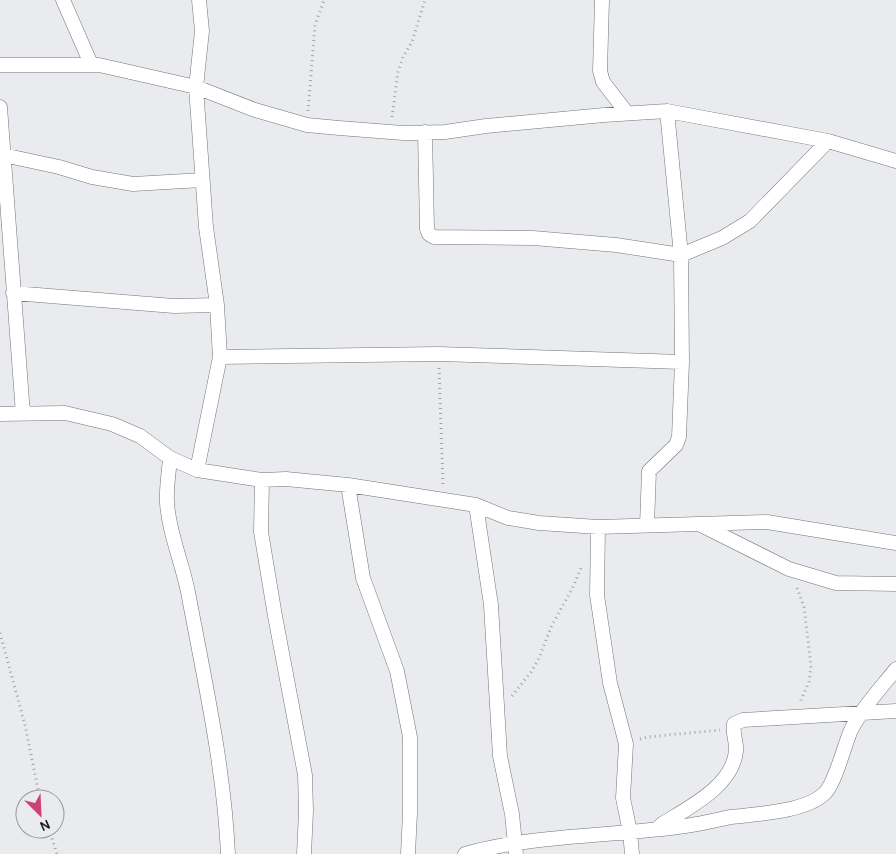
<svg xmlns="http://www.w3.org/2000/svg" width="896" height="854" viewBox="0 0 896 854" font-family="Karla,sans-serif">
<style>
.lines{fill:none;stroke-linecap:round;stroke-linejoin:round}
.street-casing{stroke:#737478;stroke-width:15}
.path{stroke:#a2a2a6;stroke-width:3;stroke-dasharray:1 4;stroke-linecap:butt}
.street{stroke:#fff;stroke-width:14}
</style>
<rect width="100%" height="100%" fill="#eaebef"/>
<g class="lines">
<!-- street casing -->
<g class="street-casing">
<path id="street" d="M63,0l28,64
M602,0l-2,71 3,11 24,31
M0,65h99l97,22 59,23 52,15 32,3 64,5 42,-1 41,-6 118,-11 63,-4 161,30 68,20
M0,107l23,307
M425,132l2,97 2,5 5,3 99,1 83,7 65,10 41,-17 28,-17 78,-80
M3,155l56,12 33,10 41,7 69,-4
M13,293l161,13 43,-1
M220,357l219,-3 243,8
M0,414l65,-1 47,11 28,12 30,22 27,12 65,10 24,-1 62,6 128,20 32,13 31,5 59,4 169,-5 129,21
M170,458c-1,14 -4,31 -3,45 2,30 15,59 21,89 16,86 36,174 40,262
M197,470l23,-113 -3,-52 -11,-78 -10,-140 6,-56 -3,-31
M262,480l-1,52 14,84 30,159 1,36 -2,43
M348,485l15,93 34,93 13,66v76l-2,41
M476,505l15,100 9,151 12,58 4,40
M647,525l2,-54 27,-26 3,-8 3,-75 -1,-107 -14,-144
M701,525l88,44 47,14 60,1
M598,527l-1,68 13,88 16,61 -3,54 7,34 2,22
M658,828l4,-4c26,-16 71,-38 74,-73 1,-9 -4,-18 -2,-27l9,-4 153,-9
M465,854c54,-15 109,-17 165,-22 22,-2 45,-4 67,-8 12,-2 23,-5 34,-7 25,-3 75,-5 94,-24 11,-12 19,-47 26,-63 11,-22 30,-42 45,-61"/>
</g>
<!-- path -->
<path class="path" d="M308,111l7,-86 9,-25
M392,117l6,-45 5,-15 9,-15 13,-42
M439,368l4,117
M797,588l7,19 7,59 -2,16 -9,20
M0,633l25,92 15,74
M512,696l19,-24 7,-12 14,-35 20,-36 10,-23
M640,739l7,-2 73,-7
M49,829l8,25"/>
<!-- street -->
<use href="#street" class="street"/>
</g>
<!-- north arrow -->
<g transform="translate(40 814) rotate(156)"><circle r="24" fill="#eaebef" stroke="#97989b"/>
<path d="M0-4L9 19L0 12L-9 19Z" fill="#cd4275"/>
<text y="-8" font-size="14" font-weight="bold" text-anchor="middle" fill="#1b1b1d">N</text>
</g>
</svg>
